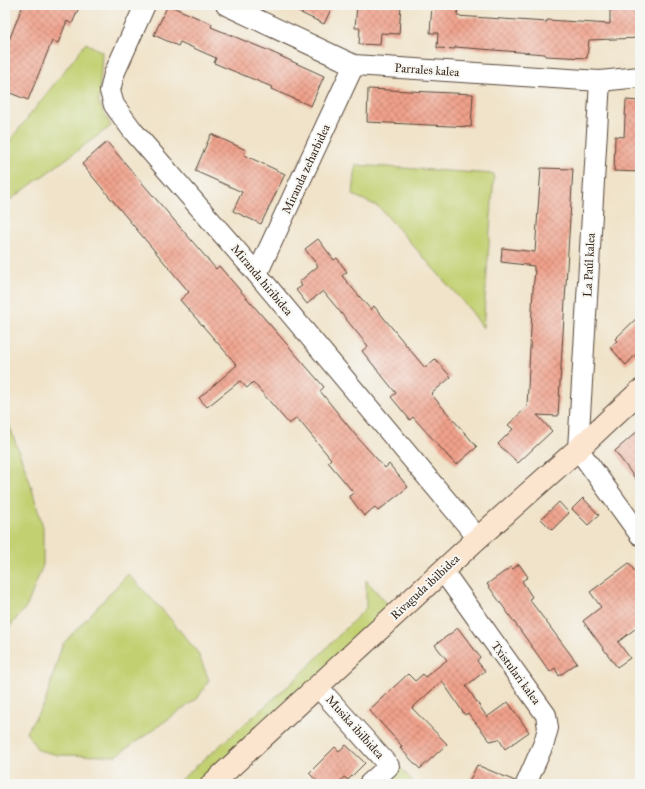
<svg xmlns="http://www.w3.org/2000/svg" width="645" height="789" viewBox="0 0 645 789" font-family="'IM FELL Great Primer',serif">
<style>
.green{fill:#c2d071;stroke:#7e7d48}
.building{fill:url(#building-cross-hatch)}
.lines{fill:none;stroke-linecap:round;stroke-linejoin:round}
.street-casing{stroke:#564638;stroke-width:22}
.secondary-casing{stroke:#564638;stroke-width:24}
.street{stroke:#fff;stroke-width:20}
.secondary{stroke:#fbe5cf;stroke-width:22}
.labels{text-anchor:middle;stroke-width:4;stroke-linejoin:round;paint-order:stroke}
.street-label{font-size:12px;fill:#3b2a1e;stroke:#f6f6f2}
</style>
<defs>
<pattern id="building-cross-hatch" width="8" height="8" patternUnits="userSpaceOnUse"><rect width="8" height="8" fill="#f0a18b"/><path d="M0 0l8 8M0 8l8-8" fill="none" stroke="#c48371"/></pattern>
</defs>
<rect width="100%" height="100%" fill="#f6f6f2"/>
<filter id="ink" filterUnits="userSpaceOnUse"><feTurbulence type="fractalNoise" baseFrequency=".025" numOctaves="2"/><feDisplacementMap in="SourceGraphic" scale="8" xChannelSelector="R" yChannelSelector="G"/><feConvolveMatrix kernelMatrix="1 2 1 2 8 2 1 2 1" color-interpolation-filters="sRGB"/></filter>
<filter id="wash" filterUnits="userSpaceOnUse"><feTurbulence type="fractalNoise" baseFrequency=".012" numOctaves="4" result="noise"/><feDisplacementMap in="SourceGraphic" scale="16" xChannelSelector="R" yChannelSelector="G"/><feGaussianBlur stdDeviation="0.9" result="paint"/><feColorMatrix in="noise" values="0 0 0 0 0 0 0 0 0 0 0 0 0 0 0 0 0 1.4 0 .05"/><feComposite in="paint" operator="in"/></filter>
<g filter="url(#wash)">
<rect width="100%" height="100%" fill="#f0e3c9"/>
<!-- green -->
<path class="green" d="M86,43l16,9 -3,51 12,23 -105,77 -1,6v-62z
M356,165l138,9 -11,154 -12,-17 -92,-104 -26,-12z
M5,414l24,65 14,48v38l-16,41 -22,26z
M128,574l39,41 31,38 11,27 -11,18 -82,58 -58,-1 -20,-5 -12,-18 19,-29 17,-58z
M366,580l25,28 -190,176h-25l120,-105 70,-71z
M400,767l15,17h-33z"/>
<g id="blocks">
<!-- building -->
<path class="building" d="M23,5h57l-8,19 -5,-3 -9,22 -6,-2 -24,59 -23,-9v-41z
M168,5l44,19 -1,3 56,23 57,26 -13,30 -40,-17 1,-2 -58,-24 2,-5 -36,-16 -2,4 -24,-11z
M284,5h49l-9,19z
M357,5h44l-2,29 -18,-1 -1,12 -21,-1 1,-16h-5z
M432,5h26l-1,11 90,6v-2l63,4v-14l30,-1v29l-51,2 -2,18 -42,-2v-2l-90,-7v2l-18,-1 1,-15h-8z
M368,89l105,5 -2,33 -104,-5z
M626,100l14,1v71l-26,-1 1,-35 9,1z
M211,134l35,16 -2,5 41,19 -24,50 -28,-13 9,-19 -47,-21z
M107,142l109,127 3,-3 105,121 -4,4 37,46 28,31 4,-4 19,23 -30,24 -3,-4 -11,9 -15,-20 5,-3 -26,-31 3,-3 -34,-41 -8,6 -36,-42 -6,6 -7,-7 -33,26 -8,-9 38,-33 -57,-65 9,-8 -107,-128z
M541,168l32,1 -15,247 -21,-1 15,16 -34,32 -20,-19 15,-15 -5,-4 19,-18 6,-117 2,-19h-1v-5l-33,-4 1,-14 33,4z
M318,239l16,21 3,-2 10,14 -5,4 29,34 3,-4 51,62 10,-9 16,18 -20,17 46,53 -21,18 -43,-48 -3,3 -19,-23 5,-4 -34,-42 6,-5 -45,-55 -16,13 -11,-14 6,-4 -3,-4 19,-16 -13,-17z
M640,315v35l-14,15 -16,-18 7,-6 -2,-2z
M640,429v56l-25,-34z
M583,498l16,17 -11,10 -16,-16z
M559,502l10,11 -17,17 -11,-11z
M629,563l11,16v46l-22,17 12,16 -13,9 -34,-46 18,-14 -11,-15z
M519,564l9,13 -6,4 10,16 -3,2 48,64 -18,13 -4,-8 -5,4 -63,-88 24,-17 2,2z
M458,628l22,29 -3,4 8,10 -19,15 21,31 21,-15 21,30 -24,17 -6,-10 -9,2 -22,-28 -3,2 -23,-34 -30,27 35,36 -27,25 -20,-21 2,-2 -33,-36 39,-36 7,7 8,-7 2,3 22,-17 -12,-15z
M346,745l19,18 -17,17 -4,-3 -6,7h-18l-11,-11 26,-26 4,4z
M477,765l38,16v3h-47z"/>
</g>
</g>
<g filter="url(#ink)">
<use href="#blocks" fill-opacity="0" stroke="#564638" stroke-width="1"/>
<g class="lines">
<!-- street casing -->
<g class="street-casing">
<path id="street" d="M145,5l-31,69 -4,17 4,14 19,26 124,143 221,264
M226,5l128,60 246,16 40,-4
M600,81l-22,368 62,86
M257,274l97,-209
M443,571l103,144 2,13 -4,15 -18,41
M318,687l71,79 -20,18"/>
</g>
<!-- secondary casing -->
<g class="secondary-casing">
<path id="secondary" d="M212,784l266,-246 100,-89 62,-58"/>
</g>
<!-- street -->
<use href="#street" class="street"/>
<!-- secondary -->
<use href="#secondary" class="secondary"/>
</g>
</g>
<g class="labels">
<!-- street labels -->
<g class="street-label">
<text transform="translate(427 70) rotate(4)" y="4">Parrales kalea</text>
<text transform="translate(306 169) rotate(-65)" y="4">Miranda zeharbidea</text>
<text transform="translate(589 265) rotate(-87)" y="4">La Paúl kalea</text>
<text transform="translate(262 280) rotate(50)" y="4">Miranda hiribidea</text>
<text transform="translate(425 587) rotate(-43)" y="4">Rivaguda ibilbidea</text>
<text transform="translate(516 673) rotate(54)" y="4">Txistulari kalea</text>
<text transform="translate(355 727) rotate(48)" y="4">Musika ibilbidea</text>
</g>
</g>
<!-- margin -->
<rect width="645" height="789" fill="none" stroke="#f6f6f2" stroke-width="20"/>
</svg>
